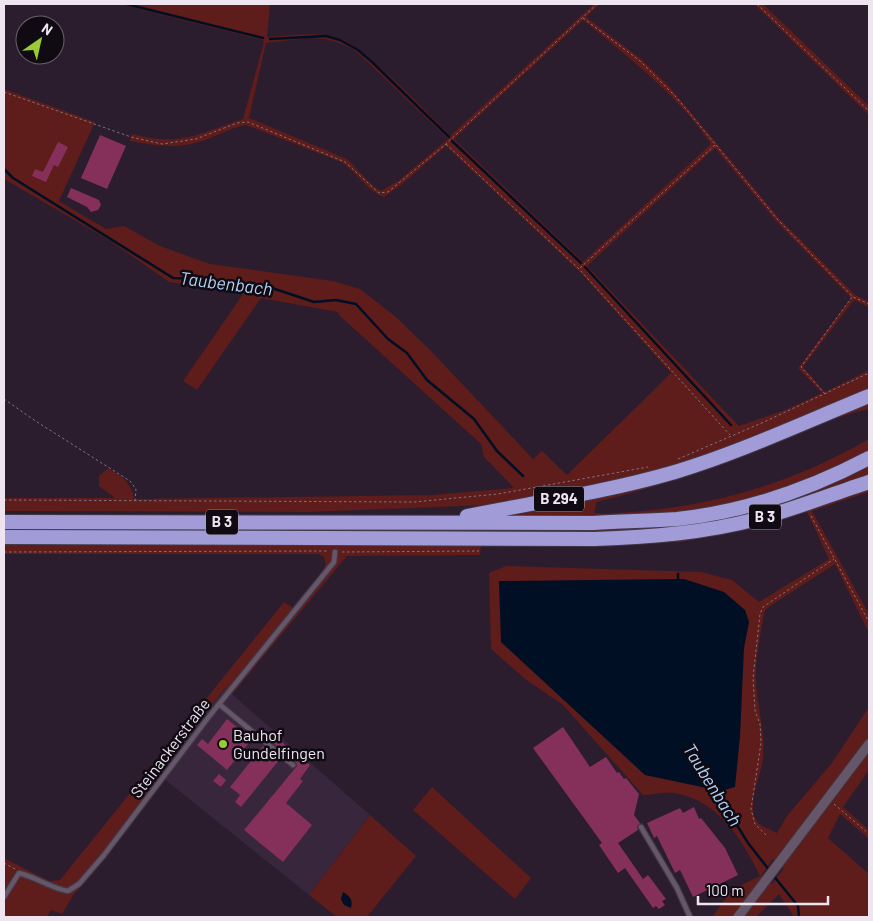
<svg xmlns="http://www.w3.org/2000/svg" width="873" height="921" viewBox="0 0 873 921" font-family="Barlow,sans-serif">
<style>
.built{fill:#38263c}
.green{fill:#5e1c1a;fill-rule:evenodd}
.water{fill:#000f24}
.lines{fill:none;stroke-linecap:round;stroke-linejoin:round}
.stream{stroke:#000f24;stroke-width:2.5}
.building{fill:#85305a}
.service-casing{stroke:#433846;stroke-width:7}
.minor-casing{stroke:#433846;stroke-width:11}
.trunk-casing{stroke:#433846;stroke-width:16}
.path{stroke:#7f7381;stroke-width:1;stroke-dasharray:2.5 2.5;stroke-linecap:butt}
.service{stroke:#655669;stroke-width:4.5}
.minor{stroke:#655669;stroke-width:9}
.trunk{stroke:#a19cd8;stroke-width:14}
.poi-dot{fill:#99cb35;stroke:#100a12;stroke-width:2}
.labels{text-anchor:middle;stroke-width:5;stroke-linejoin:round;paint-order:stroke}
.shield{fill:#100a12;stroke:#aba3ad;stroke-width:1}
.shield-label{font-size:15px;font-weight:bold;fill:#eee5f0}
.poi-label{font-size:16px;fill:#eee5f0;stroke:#100a12;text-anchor:start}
.street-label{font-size:16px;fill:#eee5f0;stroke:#100a12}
.water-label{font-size:18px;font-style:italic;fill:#b2d2f7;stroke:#100a12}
</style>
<rect width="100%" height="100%" fill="#2b1d2e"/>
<!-- built -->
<path class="built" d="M225,688l145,127 -61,80 -151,-121z"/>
<!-- green -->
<path class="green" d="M119,4h151l-3,33c23,-1 50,-6 72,1 25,9 91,76 111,98l144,-132h6l-14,13 54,41 28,27 111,133 75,76 15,8v5l-15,-7 -51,67 22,25 44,-22v39c-35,7 -67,24 -100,37 -56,22 -113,41 -172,56l-3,11c16,2 33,-1 49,-2 80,-7 157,-32 226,-72v53l-57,19 57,103v19l-34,-69 -68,44 -3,5c-3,21 -9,44 -8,65 0,27 10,52 7,80 -2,17 -15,43 -8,60 4,9 15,11 22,15l10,-17 45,-53 37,-56v63l-26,37 26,23v9l-29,-25 -12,24 41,36v43h-75l-15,-23 -23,23h-44l21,-28 27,-13c-18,-37 -42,-76 -86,-83 -10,-1 -22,2 -31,2l-80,-90 -38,-26 -34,-30 -2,-76 17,-7 195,6 31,8 27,22 70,-43 -22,-47 -61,17 -65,13 -200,4 -1,9 -133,1 -115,138 -7,-6 -67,85 7,6 -72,94 -19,21 -12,20 -11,-4 -4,7h-43v-59l45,23 11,-1 224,-278 9,6c11,-13 38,-33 31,-51l-6,-3h-314v-11l642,-10h-642v-5l487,-10 -2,-13 -181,7 -304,-1v-13h111l-16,-12v-10l8,-7c14,4 26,16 27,30l299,-4 81,-7 -30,-31 -3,-13 -141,-128 -2,-4 -77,-14 -64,92 -14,-9 60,-87 -74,-12 -60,-42 -105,-61v-90l91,33 -36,79 47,28 18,-3 36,20 50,18 123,17 27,8 36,28 37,36 100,106 9,-8 25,24 104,-102 -91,-101 -134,-126 -45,39 -17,12c-17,-6 -27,-25 -43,-35l-95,-37c-18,3 -33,14 -51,18 -22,6 -43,2 -65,-2l2,-7c50,13 65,0 111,-15l21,-77 -1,-2zM583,20c45,37 95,75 128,124l-128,118 -129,-123zM309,38c19,0 31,4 47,13l92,88 -50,42 -17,10 -8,-5 -26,-27 -98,-41 17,-75zM715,148l61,73 75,77 -53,70 24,25 -37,17 -46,16 -152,-160zM773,859l11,9 -12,16 -11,-8z
M754,4h9l106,102v9z
M432,787l99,91 -16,21 -102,-89z
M370,815l46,41 -49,61h-30l-28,-22z"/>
<!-- water -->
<path class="water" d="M684,579l40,13 21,18 4,12 -5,26 -4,88 -5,51 -14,4 -76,-16 -144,-133 -2,-61z
M343,892c7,4 10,8 8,16l-7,-3 -3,-6z"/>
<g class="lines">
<!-- stream -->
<path class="stream" d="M126,4l137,34
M270,39l56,-3 14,4 18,10 15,13 76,74
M452,141l129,122
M4,169l9,9 160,100 33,1 29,10 34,-2 45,15 22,-2 20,4 32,35 19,14 20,27 47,39 23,32 26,25
M585,267l146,158
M678,574v8
M714,788l34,55 22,28
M773,875l25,31 1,11"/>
</g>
<!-- building -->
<path class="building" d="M100,135l26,11 -19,43 -26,-11z
M58,142l10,5 -10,20 -4,-2 -8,17 -14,-6 3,-7 8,3z
M71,188l28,12 2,5 -3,5 -7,2 -4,-5 -20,-10z
M227,719l25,20 -25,31 -30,-25 5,-6 6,5z
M563,727l27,40 16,-10 11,16 2,-1 5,7 2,-1 13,16 -5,21 6,8 -3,4 1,3 -20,13 25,36 5,-4 18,24 -4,2 3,4 -6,4 -3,-3 -3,2 -28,-40 -7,5 -19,-28 3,-2 -69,-95z
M272,734l38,31 -10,14 3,2 -17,22 26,22 -29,37 -39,-32 53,-64 -1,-4 -28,-23z
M263,746l17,13 -39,48 -6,-5 5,-7 -10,-8z
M219,774l7,6 -5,7 -8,-6z
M694,807l5,12 2,-1 24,30 13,27 -45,22 -13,-27 -5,3 -18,-37 -3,2 -7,-15 33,-15 3,5z"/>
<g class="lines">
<!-- service casing -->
<g class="service-casing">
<path id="service" d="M219,704l74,61
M641,827l36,61 13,29
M4,897l15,-24c17,4 31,15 49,18l11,-7 25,-29 107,-141 123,-152 1,-10"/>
</g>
<!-- minor casing -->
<g class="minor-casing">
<path id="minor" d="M738,917l131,-173"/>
</g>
<!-- trunk casing -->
<g class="trunk-casing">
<path id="trunk" d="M467,516c70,-14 139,-24 208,-44 66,-20 130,-50 194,-76
M4,522l589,1c28,-2 56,-2 84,-4 67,-7 133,-30 192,-61
M4,537l591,2c55,-2 109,-6 162,-20 38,-10 75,-25 112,-37"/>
</g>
<!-- path -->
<path class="path" d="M757,4l112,107
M583,18l57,43 36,36 102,123 75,77 16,7
M4,92l127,45 31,7 34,-5 41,-16 11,-1 97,40 34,31 9,-1 58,-48 151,-140
M446,144l133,125 151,166
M580,268l135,-123
M825,394l-24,-27 51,-70
M4,399l30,21 96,61 6,8 -1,11
M678,459l86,-37 105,-49
M4,500l410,2 84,-8 150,-27
M811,516l58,106
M4,552l324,-1
M342,552l137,-1
M834,804l35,30
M766,835l-11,-11 -4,-15 10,-66 -1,-19 -5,-13 -2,-33 7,-64 3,-7 71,-48
M4,863l11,6"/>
<!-- service -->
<use href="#service" class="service"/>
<!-- minor -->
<use href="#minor" class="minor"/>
<!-- trunk -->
<use href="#trunk" class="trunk"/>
</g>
<!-- markers -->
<circle class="poi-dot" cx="223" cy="744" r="5"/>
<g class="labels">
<!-- shield labels -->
<g class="shield">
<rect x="534" y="486.5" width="50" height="25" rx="4"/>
<rect x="749" y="504.5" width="32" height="25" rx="4"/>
<rect x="206" y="509.5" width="32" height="25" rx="4"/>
</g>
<g class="shield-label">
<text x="559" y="504">B 294</text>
<text x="765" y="522">B 3</text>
<text x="222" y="527">B 3</text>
</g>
<!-- poi labels -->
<g class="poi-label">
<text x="233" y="741">Bauhof<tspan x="233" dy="18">Gundelfingen</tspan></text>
</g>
<!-- street labels -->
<g class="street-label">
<text transform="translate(170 748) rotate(-53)" y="6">Steinackerstraße</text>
</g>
<!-- water labels -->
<g class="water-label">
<text transform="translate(226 284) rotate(7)" y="6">Taubenbach</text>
<text transform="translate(712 785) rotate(58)" y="6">Taubenbach</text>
</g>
</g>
<!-- border -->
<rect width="873" height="921" fill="none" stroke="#eee5f0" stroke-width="10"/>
<!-- north arrow -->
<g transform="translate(40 40) rotate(34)"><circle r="24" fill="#100a12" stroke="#69626b"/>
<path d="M0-4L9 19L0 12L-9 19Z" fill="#99cb35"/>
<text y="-8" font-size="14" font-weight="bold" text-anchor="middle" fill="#eee5f0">N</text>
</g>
<!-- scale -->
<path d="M698 896v8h130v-8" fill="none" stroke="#eee5f0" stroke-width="2.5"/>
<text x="706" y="896" font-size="15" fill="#eee5f0" stroke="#100a12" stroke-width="4" paint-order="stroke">100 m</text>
</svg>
